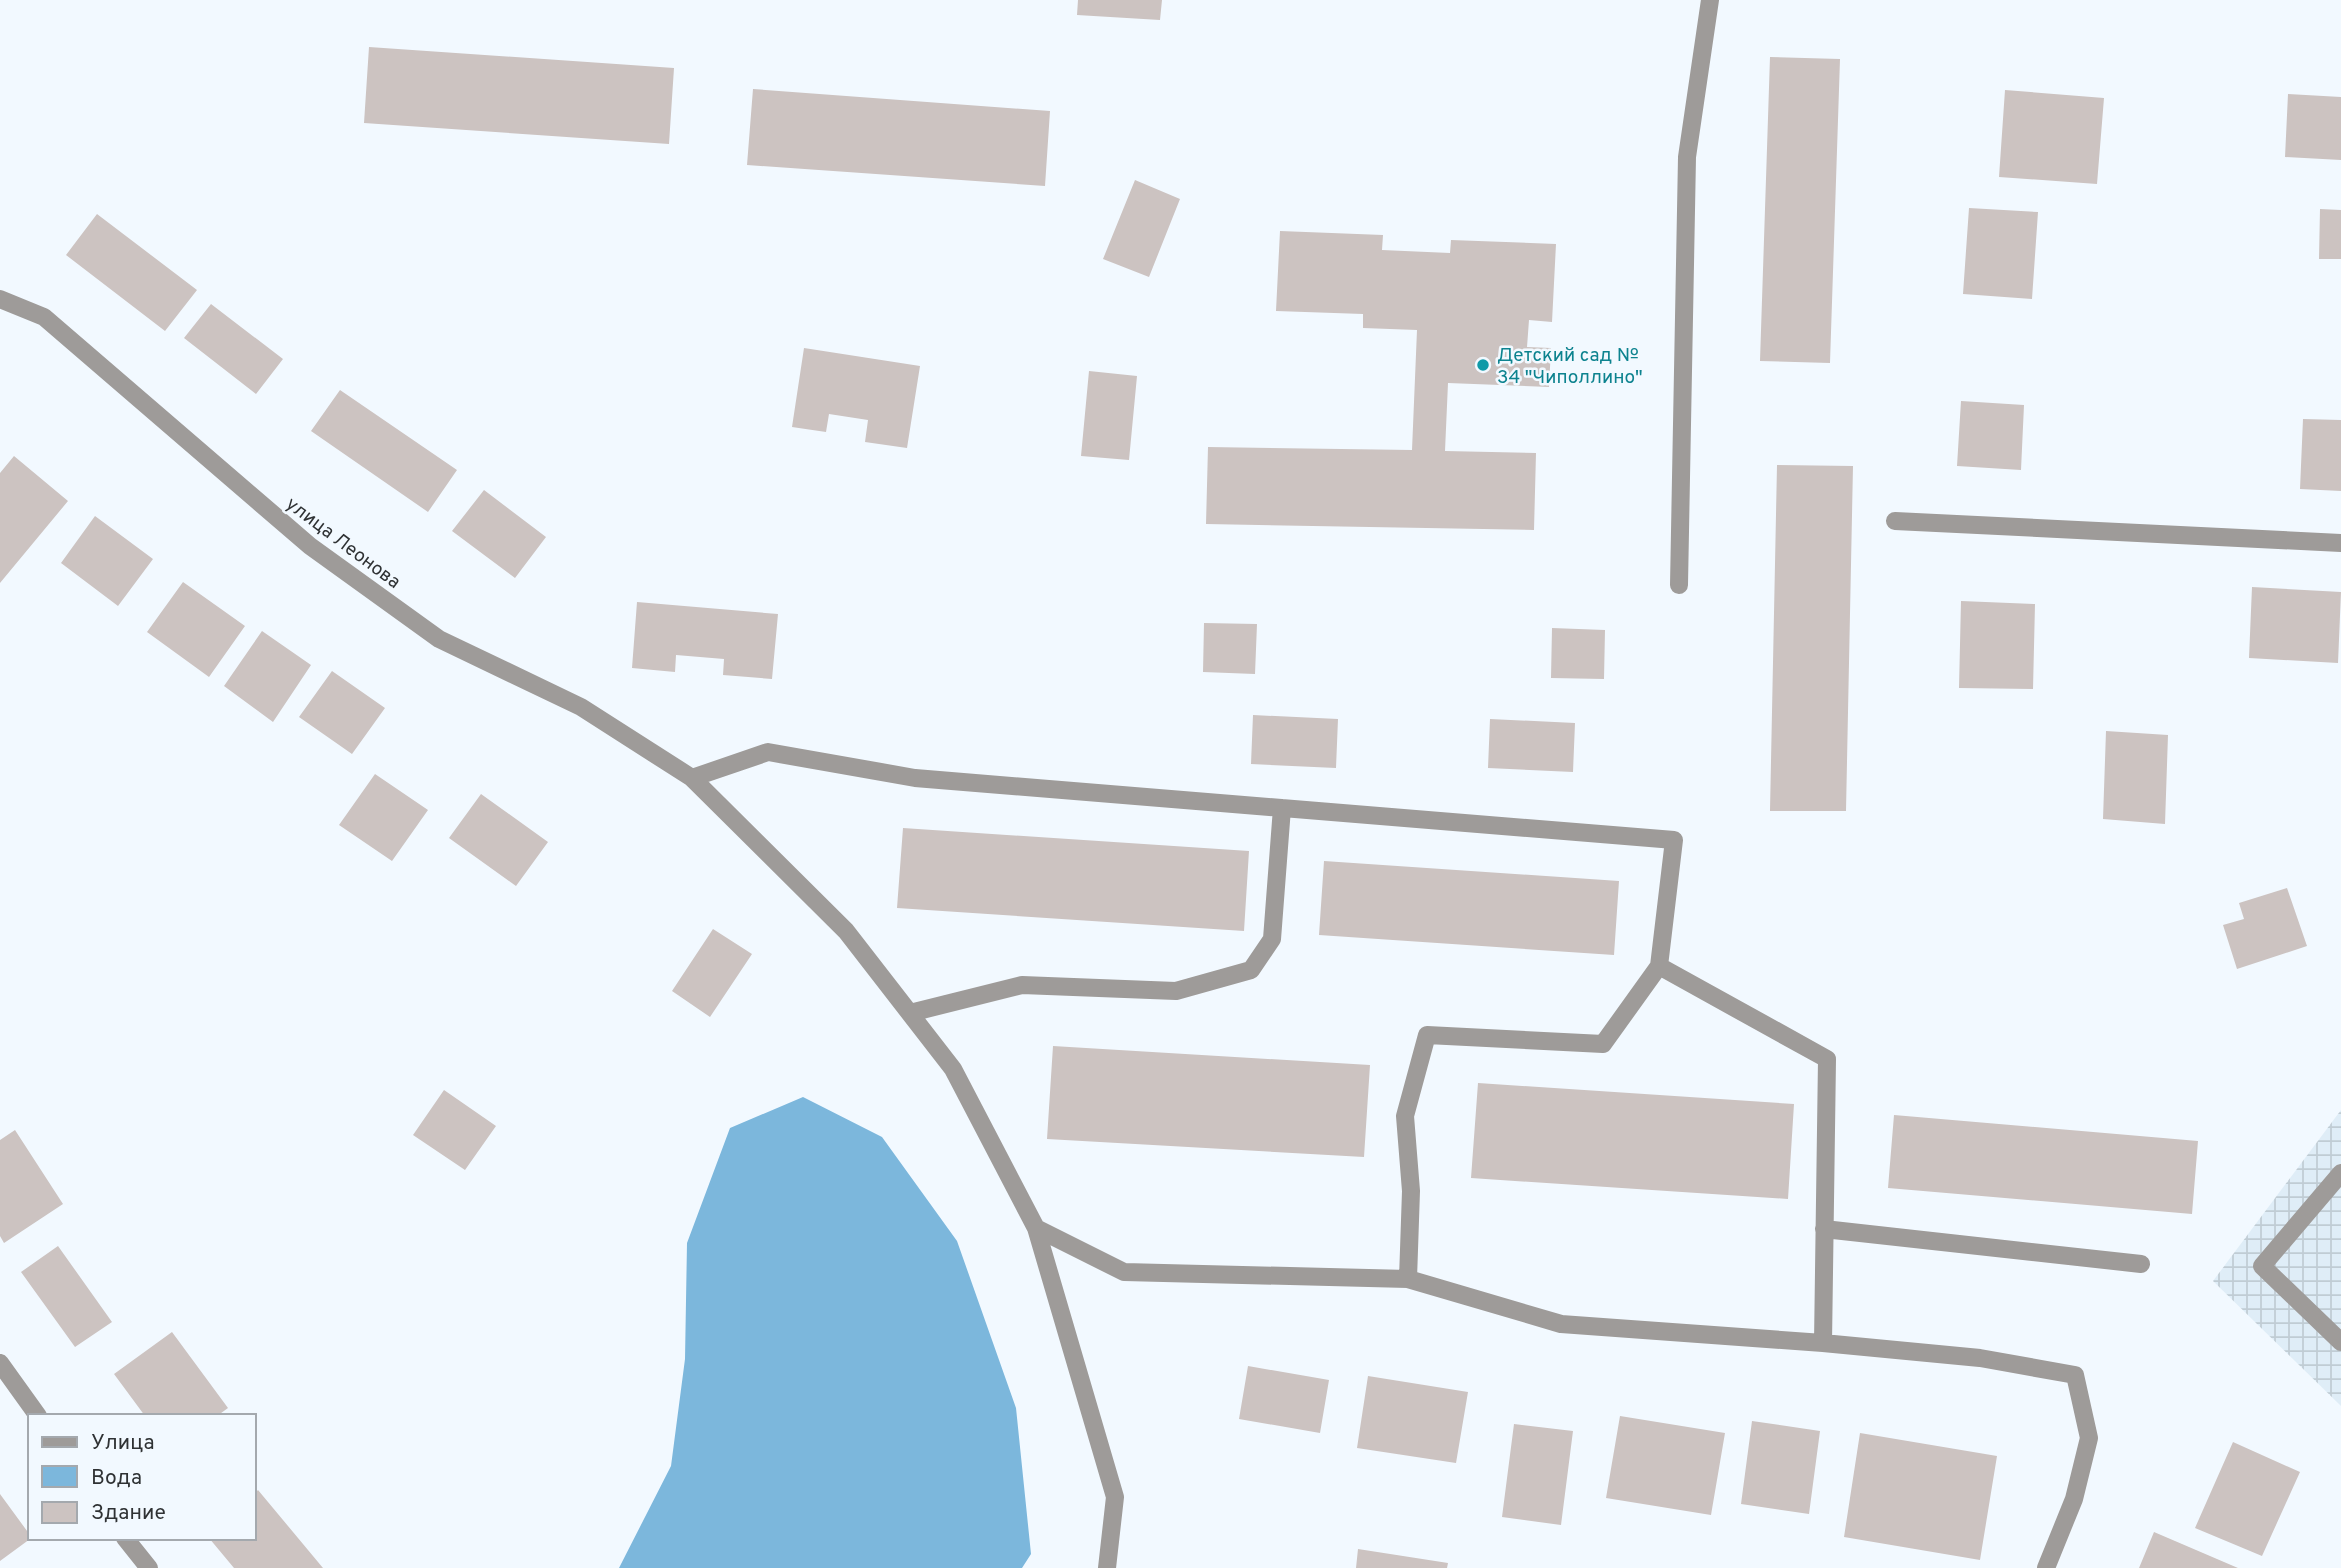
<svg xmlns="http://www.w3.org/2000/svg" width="2341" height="1568" viewBox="0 0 2341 1568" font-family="Overpass,sans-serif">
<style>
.industrial{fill:url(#industrial-grid)}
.water{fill:#7cb7dc}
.building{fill:#ccc3c1}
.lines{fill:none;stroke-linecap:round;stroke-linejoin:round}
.minor{stroke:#9e9b99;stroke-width:18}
.culture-dot{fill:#0f9aa8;stroke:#f2f9ff;stroke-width:2.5}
.labels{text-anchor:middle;stroke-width:5;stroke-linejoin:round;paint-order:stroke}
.culture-label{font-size:19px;fill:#0d838f;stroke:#f2f9ff;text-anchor:start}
.street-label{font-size:19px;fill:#2f3234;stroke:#f2f9ff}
</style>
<defs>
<pattern id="industrial-grid" width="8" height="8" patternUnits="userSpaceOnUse" patternTransform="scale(1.75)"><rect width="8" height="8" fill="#dfedf7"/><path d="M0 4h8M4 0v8" fill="none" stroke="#c0ccd4"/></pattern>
</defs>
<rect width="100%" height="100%" fill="#f2f9ff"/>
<!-- industrial -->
<path class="industrial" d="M2341,1110v296l-128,-125z"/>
<!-- water -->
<path class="water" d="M803,1097l79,40 75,104 59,167 15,146 -9,14h-403l52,-102 14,-107 2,-116 43,-115z"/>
<!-- building -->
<path class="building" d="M1078,0h84l-2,20 -83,-5z
M369,47l305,21 -5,76 -305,-21z
M1770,57l70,2 -10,304 -70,-2z
M753,89l297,22 -5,75 -298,-21z
M2005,90l99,8 -7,86 -98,-7z
M2288,94l53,3v63l-56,-3z
M1135,180l45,19 -31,78 -46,-18z
M1969,208l69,4 -6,87 -69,-5z
M2320,209l21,1v49h-22z
M97,214l100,76 -32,41 -99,-76z
M1280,231l103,4 -1,15 68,3 1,-13 105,4 -4,78 -23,-2 -2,27 24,1 -2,39 -101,-4 -3,68 91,2 -2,77 -328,-6 2,-77 204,3 5,-120 -54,-2v-14l-87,-3z
M211,304l72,55 -27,35 -72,-56z
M804,348l116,18 -13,82 -42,-6 3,-22 -39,-6 -3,18 -34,-5z
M1089,371l48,5 -8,84 -48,-4z
M340,390l117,80 -29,42 -117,-81z
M1961,401l63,4 -3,65 -64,-4z
M2303,419l38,1v71l-41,-2z
M14,456l54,45 -68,82v-110z
M1777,465l76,1 -7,345h-76z
M484,490l62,47 -31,41 -63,-47z
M95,516l58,43 -35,47 -57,-43z
M183,582l62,44 -36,51 -62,-45z
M2252,587l89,5 -3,71 -89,-5z
M1961,601l74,3 -2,85 -74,-1z
M637,602l141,12 -6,65 -49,-4 1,-16 -48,-4 -1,17 -43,-4z
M1204,623l53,1 -2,50 -52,-2z
M1552,628l53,2 -1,49 -53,-1z
M262,631l49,34 -38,57 -49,-36z
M332,671l53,37 -33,46 -53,-37z
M1253,715l85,4 -2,49 -85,-4z
M1490,719l85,4 -2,49 -85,-4z
M2106,731l62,4 -3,89 -62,-5z
M375,774l53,36 -36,51 -53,-36z
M481,794l67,48 -32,44 -67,-48z
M903,828l346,23 -5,80 -347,-23z
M1324,861l295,20 -5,74 -295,-20z
M2287,888l20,58 -70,23 -14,-44 21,-6 -5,-16z
M713,929l39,25 -42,63 -38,-26z
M1053,1046l317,19 -6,92 -317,-18z
M1478,1083l316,21 -6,95 -317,-21z
M444,1090l52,36 -31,44 -52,-35z
M1894,1115l304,26 -6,73 -304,-26z
M15,1130l48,74 -59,39 -4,-7v-96z
M58,1246l54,76 -37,25 -54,-75z
M172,1332l56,76 -11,8h-72l-31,-42z
M1248,1366l81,14 -9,53 -81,-14z
M1368,1376l100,16 -12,71 -99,-15z
M1620,1416l105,17 -14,82 -105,-17z
M1752,1421l68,10 -11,83 -68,-10z
M1514,1424l59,7 -12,94 -59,-8z
M1860,1433l137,23 -17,104 -136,-23z
M2233,1442l67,30 -38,84 -67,-28z
M258,1490l65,78h-89l-25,-30h45v-44z
M0,1494l30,41v4l-30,22z
M2154,1532l84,36h-99z
M1358,1549l90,14 -1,5h-91z"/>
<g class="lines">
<!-- minor -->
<path class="minor" d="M0,299l44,18 266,229 129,93 142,68 111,71 154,153 107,138 83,159 88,44 284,7 153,45 262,19 157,15 95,17 14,63 -15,61 -28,69
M1895,521l446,22
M1679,585l8,-428 23,-157
M692,778l76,-26 147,26 759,62 -15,126 168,93 -4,284
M910,1013l112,-28 154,6 75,-21 21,-31 10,-131
M2341,1173l-79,93 79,76
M1036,1228l79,269 -8,71
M1824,1229l317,35
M1408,1279l3,-88 -6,-75 22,-81 176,9 56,-78
M0,1363l38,53
M125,1538l24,30"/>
</g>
<!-- markers -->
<circle class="culture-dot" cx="1483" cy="365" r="7"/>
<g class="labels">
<!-- culture labels -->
<g class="culture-label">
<text x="1497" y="361">Детский сад №<tspan x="1497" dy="22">34 "Чиполлино"</tspan></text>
</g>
<!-- street labels -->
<g class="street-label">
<text transform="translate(344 542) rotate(37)" y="7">улица Леонова</text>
</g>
</g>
<!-- legend -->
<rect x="28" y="1414" width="228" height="126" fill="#f2f9ff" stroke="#a4a9ae" stroke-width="2"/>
<rect x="42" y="1437" width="35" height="10" fill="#9e9b99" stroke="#a4a9ae" stroke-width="2"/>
<text x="91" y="1449" font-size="21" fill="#2f3234">Улица</text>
<rect x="42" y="1466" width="35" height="21" fill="#7cb7dc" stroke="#a4a9ae" stroke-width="2"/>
<text x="91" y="1484" font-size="21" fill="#2f3234">Вода</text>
<rect x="42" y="1502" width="35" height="21" fill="#ccc3c1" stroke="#a4a9ae" stroke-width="2"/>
<text x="91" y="1519" font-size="21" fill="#2f3234">Здание</text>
</svg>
